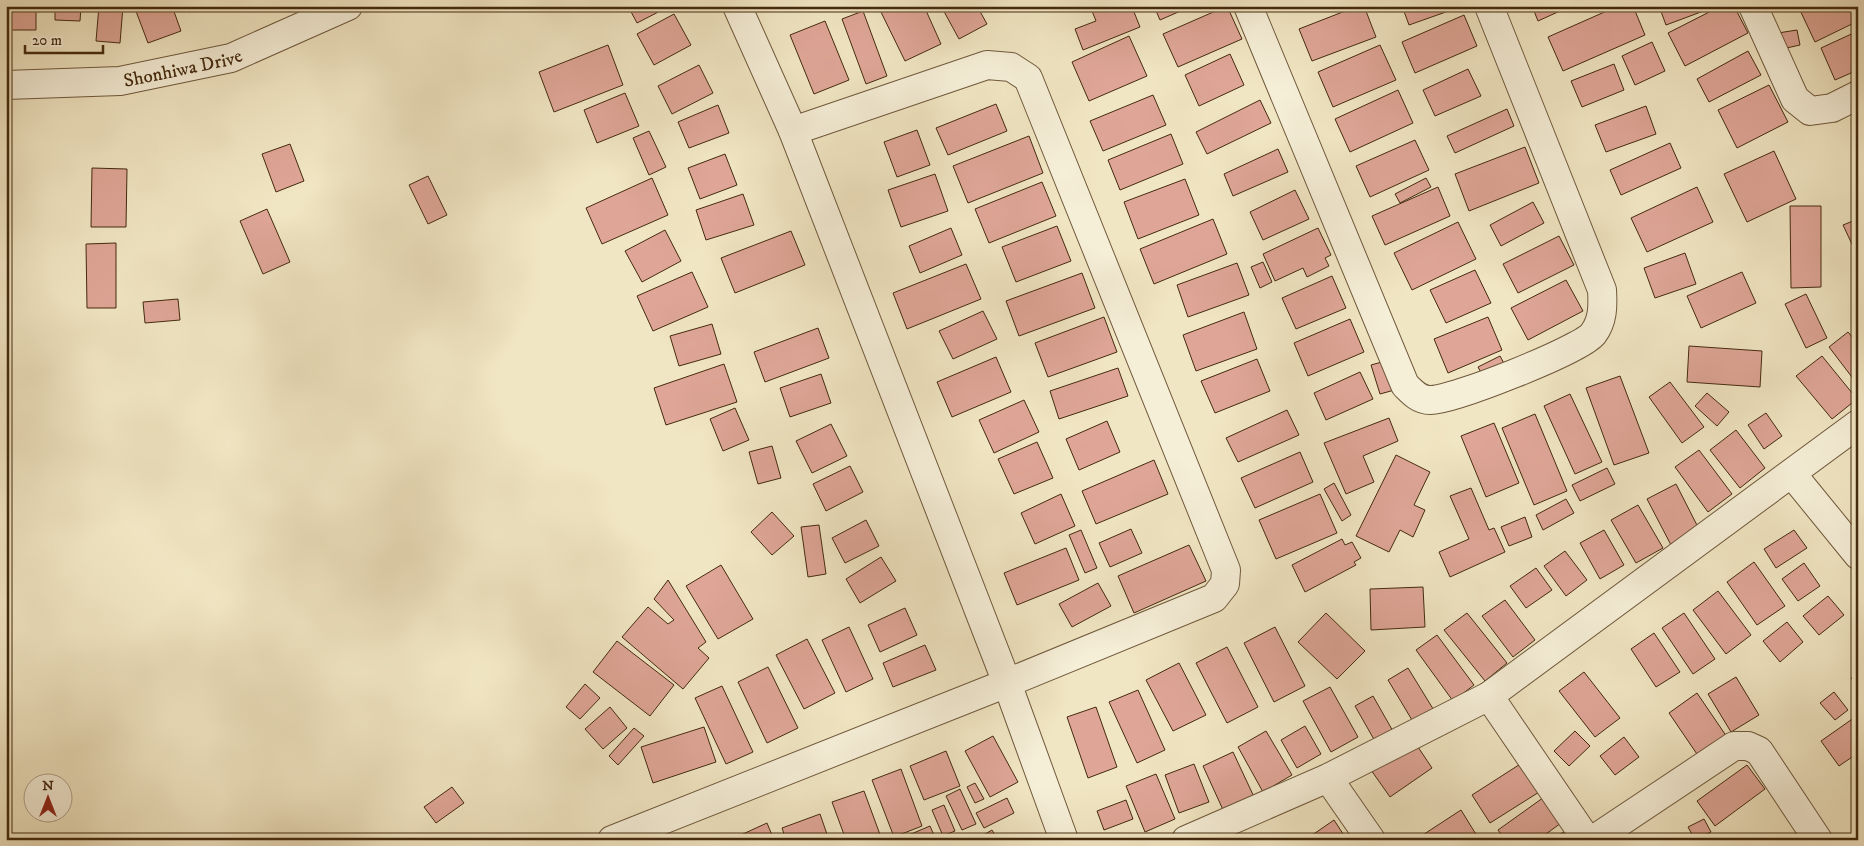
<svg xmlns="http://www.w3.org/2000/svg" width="1864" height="846" viewBox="0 0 1864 846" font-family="'IM FELL DW Pica',serif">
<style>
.building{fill:#dfa697;stroke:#442a0f}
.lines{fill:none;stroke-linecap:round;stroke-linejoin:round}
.minor-casing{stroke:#6f593c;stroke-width:30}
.minor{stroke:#f6efd8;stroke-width:28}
.labels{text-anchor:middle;stroke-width:4;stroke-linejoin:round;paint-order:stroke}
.street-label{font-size:19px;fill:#442a0f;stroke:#f6efd8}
</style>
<rect width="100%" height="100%" fill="#f1e6c3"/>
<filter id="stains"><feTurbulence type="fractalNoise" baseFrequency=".004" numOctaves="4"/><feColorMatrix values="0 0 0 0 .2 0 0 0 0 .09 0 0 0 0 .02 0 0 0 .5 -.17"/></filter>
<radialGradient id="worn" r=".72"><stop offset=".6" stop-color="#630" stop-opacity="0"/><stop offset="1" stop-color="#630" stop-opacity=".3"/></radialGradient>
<!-- building -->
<path class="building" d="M7,6h29v24h-29z
M55,6h26l-1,15 -25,-1z
M99,6h24l-3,37 -24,-2z
M134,6h38l9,25 -33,12z
M187,6h17l-15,6z
M632,6h33l1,2 -29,15 -8,-15z
M878,6h46l17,38 -36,17z
M941,6h36l10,18 -28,15z
M1090,6h32l2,4 8,-3 8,20 -57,23 -8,-21 21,-8z
M1154,6h38l-32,14z
M1227,6l15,33 -64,28 -15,-33z
M1358,6h6l12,31 -64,24 -13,-32z
M1402,6h58v1l-51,18z
M1532,6h39l-33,15z
M1618,6h15l12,29 -82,36 -15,-34z
M1659,6h58l-51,19z
M1721,6h13l14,27 -63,33 -17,-33z
M1798,6h60v15l-43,21z
M863,11l24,65 -21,8 -24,-65z
M674,14l17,31 -37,20 -17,-31z
M1464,15l13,31 -62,27 -13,-31z
M825,21l24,59 -35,14 -24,-59z
M1797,30l3,15 -18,4 -4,-16z
M1858,31v39l-23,10 -14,-32z
M1129,36l18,40 -58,25 -17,-39z
M1652,42l13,29 -30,14 -13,-29z
M608,45l15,40 -69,27 -15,-40z
M1380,45l16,35 -63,27 -15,-35z
M1748,51l13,24 -52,27 -12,-23z
M1230,54l14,31 -45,21 -14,-31z
M1614,64l10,26 -42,17 -11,-26z
M699,65l14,28 -41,21 -14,-28z
M1468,69l13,27 -46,20 -12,-26z
M1769,85l19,37 -51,26 -19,-38z
M1398,90l15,33 -63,29 -15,-33z
M625,93l14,33 -42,17 -13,-33z
M1153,95l13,30 -63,26 -13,-30z
M1260,100l11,23 -64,31 -11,-22z
M996,104l11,27 -59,24 -12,-27z
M718,105l11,28 -40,15 -11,-26z
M1646,106l10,28 -50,18 -11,-27z
M1507,109l7,17 -59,27 -8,-17z
M917,130l13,35 -33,12 -13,-35z
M649,131l17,36 -17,8 -16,-37z
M1171,134l12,30 -63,26 -12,-30z
M1029,136l14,37 -75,30 -15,-37z
M1415,140l14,30 -59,27 -14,-31z
M1670,143l11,25 -60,27 -11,-25z
M290,144l14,37 -28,11 -14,-38z
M1525,147l14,36 -70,28 -14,-37z
M1278,149l10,23 -55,24 -9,-22z
M1774,151l22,48 -49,23 -23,-48z
M725,154l12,31 -37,14 -12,-31z
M92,168l35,1 -1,58h-35z
M935,174l13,37 -47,16 -13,-37z
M428,176l19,39 -19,9 -19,-39z
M652,178l16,37 -66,29 -16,-36z
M1426,178l5,9 -31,16 -5,-9z
M1185,179l14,36 -61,24 -14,-37z
M1042,182l14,34 -67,27 -14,-34z
M1438,187l12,29 -65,29 -13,-29z
M1697,187l16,35 -66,30 -16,-34z
M1295,190l14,29 -46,21 -13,-28z
M743,194l11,31 -48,15 -10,-30z
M1533,202l11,21 -43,23 -11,-21z
M1790,206h31v81l-30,1z
M267,209l23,53 -27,12 -23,-53z
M1213,219l14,35 -73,30 -14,-35z
M1858,219v38l-15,-32z
M1458,222l18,37 -64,31 -18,-37z
M1057,226l14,35 -55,21 -14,-35z
M951,228l11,27 -42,18 -11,-27z
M1318,228l13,27 -6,3 4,8 -22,11 -4,-9 -28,13 -12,-27z
M665,230l16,31 -39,21 -17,-31z
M791,231l14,34 -70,28 -14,-35z
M1559,236l15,29 -56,28 -15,-29z
M116,243v65h-29l-1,-64z
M1685,253l11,31 -41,14 -11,-30z
M1263,262l9,20 -12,6 -9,-21z
M1237,263l12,32 -61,22 -11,-32z
M966,264l15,35 -74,30 -14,-36z
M1475,270l16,33 -45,20 -16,-33z
M692,272l16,35 -55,24 -16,-35z
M1742,272l14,31 -55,25 -14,-32z
M1082,273l13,35 -76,28 -13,-35z
M1332,276l14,32 -50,21 -14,-31z
M1566,280l17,31 -55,29 -17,-32z
M1806,294l21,44 -21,10 -21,-44z
M178,299l2,21 -35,3 -2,-21z
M983,311l14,28 -44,20 -14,-28z
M1244,312l13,37 -61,22 -13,-36z
M1104,317l13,35 -69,25 -13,-34z
M1488,317l14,33 -54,23 -14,-34z
M1350,319l14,33 -56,24 -14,-33z
M712,324l9,30 -42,12 -9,-30z
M818,328l11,30 -64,24 -11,-30z
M1848,332l10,12v41l-29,-38z
M1689,346l73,5 -2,36 -73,-5z
M1500,356l6,11 -22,11 -6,-11z
M1822,356l35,43 -25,20 -36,-43z
M996,357l15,35 -59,25 -15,-35z
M1257,359l13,32 -55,22 -14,-32z
M1389,360l9,29 -18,5 -9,-29z
M724,364l13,38 -71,23 -12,-37z
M1118,368l10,28 -69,23 -9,-28z
M1360,372l13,27 -47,21 -12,-27z
M821,374l10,29 -41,14 -10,-29z
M1620,376l29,77 -35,12 -28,-77z
M1670,382l34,45 -22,16 -33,-46z
M1707,393l22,19 -12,14 -22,-20z
M1570,394l32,68 -27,12 -31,-68z
M1024,400l15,32 -45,21 -15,-33z
M735,408l14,32 -26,11 -13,-32z
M1287,410l12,25 -61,27 -12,-24z
M1766,413l16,23 -18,13 -16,-24z
M1535,414l32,77 -33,14 -32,-77z
M1389,418l9,23 -35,15 11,26 -28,12 -22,-51z
M1107,421l13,31 -41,18 -13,-31z
M1494,423l25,60 -33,14 -25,-61z
M831,424l16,32 -35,17 -16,-32z
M1736,430l29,38 -25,20 -30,-38z
M1037,442l16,36 -39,16 -16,-35z
M772,446l9,32 -23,6 -9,-32z
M1699,450l33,44 -24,18 -33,-45z
M1300,452l13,30 -58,26 -14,-30z
M1396,455l34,17 -16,33 11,5 -12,27 -13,-7 -11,22 -33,-16z
M1154,460l14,34 -72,30 -14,-33z
M850,466l13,26 -37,19 -13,-27z
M1607,468l8,16 -35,17 -8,-16z
M1334,483l17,32 -9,6 -18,-32z
M1676,484l24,47 -29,14 -24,-46z
M1471,488l18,42 5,-2 11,24 -55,25 -11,-25 30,-13 -19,-43z
M1061,494l14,32 -40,18 -14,-31z
M1320,494l17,39 -61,26 -17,-39z
M1566,499l8,14 -31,17 -7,-15z
M1638,505l25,43 -27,15 -25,-43z
M772,512l22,24 -22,19 -21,-23z
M1525,517l7,20 -23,9 -8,-19z
M866,520l13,26 -34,17 -13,-25z
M819,525l7,49 -18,3 -7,-50z
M1131,529l11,24 -32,14 -11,-24z
M1081,530l16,38 -12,5 -16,-38z
M1604,530l20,35 -24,14 -20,-36z
M1794,530l13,18 -31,20 -12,-19z
M1342,539l3,6 7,-3 9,16 -7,4 2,3 -51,27 -13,-27z
M1189,545l17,36 -72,32 -16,-37z
M1066,548l13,32 -62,25 -13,-32z
M1565,551l22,29 -21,16 -22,-30z
M881,557l15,24 -36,22 -14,-24z
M1754,562l31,44 -28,19 -30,-43z
M1804,563l16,23 -22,15 -16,-22z
M721,565l32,54 -35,20 -32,-53z
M1536,568l16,22 -26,18 -16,-22z
M668,580l38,62 -8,6 11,10 -26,31 -61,-52 26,-30 20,17 6,-4 -20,-21z
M1098,583l13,23 -39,21 -13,-23z
M1423,587l2,40 -54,3 -1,-41z
M1718,591l33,44 -25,19 -33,-44z
M1828,596l16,19 -25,20 -16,-19z
M1505,600l30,40 -22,17 -31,-41z
M905,608l12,27 -37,17 -12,-27z
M1326,613l39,38 -28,28 -39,-37z
M1467,613l40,50 -22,18 -41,-51z
M1684,613l31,46 -22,15 -31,-46z
M1787,622l16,20 -23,20 -17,-21z
M849,627l24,52 -27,13 -24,-52z
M1275,627l30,59 -31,16 -30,-59z
M1654,633l26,39 -24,15 -25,-38z
M1437,635l37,50 -21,16 -37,-51z
M807,639l28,54 -31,16 -28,-54z
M617,641l57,44 -24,31 -57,-44z
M925,645l11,25 -43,17 -10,-24z
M1227,647l31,60 -31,16 -31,-60z
M1179,663l27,52 -33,16 -27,-51z
M768,667l30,61 -31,15 -29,-61z
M1408,668l27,44 -20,13 -27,-45z
M1584,672l36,46 -25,19 -36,-46z
M1858,673v14l-7,-9z
M1736,677l23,38 -28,17 -23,-38z
M585,684l15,14 -20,21 -14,-12z
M722,686l31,66 -27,12 -31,-66z
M1330,687l28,50 -27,15 -28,-51z
M1138,690l27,60 -28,13 -28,-61z
M1834,692l14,18 -13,10 -15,-17z
M1697,693l32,47 -28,20 -32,-47z
M1373,696l21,37 -18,10 -21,-37z
M610,707l17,21 -24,21 -18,-20z
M1096,707l21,60 -29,11 -21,-61z
M1858,715v38l-19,13 -18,-25z
M1305,726l16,28 -24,14 -16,-28z
M704,727l12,35 -63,21 -12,-36z
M634,728l10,8 -26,29 -9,-9z
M1266,731l26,44 -29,17 -25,-45z
M1575,731l15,15 -21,20 -15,-15z
M993,736l25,46 -28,15 -25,-46z
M1624,737l15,20 -24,18 -15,-19z
M1414,741l18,27 -42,29 -19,-27z
M946,751l14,35 -36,14 -14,-34z
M1233,752l22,47 -31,13 -21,-46z
M1525,761l19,28 -54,34 -18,-28z
M1194,764l15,38 -30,11 -14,-38z
M1747,765l18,24 -50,37 -18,-25z
M901,769l21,57 -28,11 -22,-57z
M1156,774l19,45 -30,13 -19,-46z
M975,783l9,16 -9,4 -8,-16z
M452,787l12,16 -28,20 -12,-16z
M960,789l16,35 -14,6 -16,-34z
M864,791l18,49h-36l-14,-38z
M1547,795l18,25 -27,20h-33l-7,-10z
M1007,798l7,15 -30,15 -8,-15z
M1126,800l7,19 -29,11 -7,-19z
M944,805l11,26 -12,5 -11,-26z
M1461,810l16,26 -6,4h-56z
M820,814l9,26h-43l-4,-12z
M1704,819l7,13 -16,8 -7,-13z
M1334,820l13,20h-42z
M767,823l7,17h-41l-1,-1z
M930,826l6,14h-39z
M1570,828l8,12h-27z
M992,830l6,10h-23z"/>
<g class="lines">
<!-- minor casing -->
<g class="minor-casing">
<g id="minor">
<path d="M737,6l56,125 214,552 57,157"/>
<path d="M1248,6l157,379c7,7 14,15 25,15 21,1 150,-50 163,-66 10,-13 10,-28 9,-44l-113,-284"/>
<path d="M1753,6l42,93 15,12 22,-3 26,-13"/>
<path id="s1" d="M6,85l114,-4 111,-23 117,-52"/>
<path d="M1792,474l66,81"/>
<path d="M1489,696l98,144"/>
<path d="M1328,778l43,62"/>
<path d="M612,840l395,-157 207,-85 11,-14 1,-14 -198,-492 -17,-11 -24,-2 -194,66"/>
<path d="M1186,840l142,-62 161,-82 369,-272"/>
<path d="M1593,840l141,-94h14l11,5 59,89"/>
</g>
</g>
<!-- minor -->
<use href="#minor" class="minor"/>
</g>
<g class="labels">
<!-- street labels -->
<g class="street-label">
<text dy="7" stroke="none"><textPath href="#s1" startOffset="178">Shonhiwa Drive</textPath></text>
</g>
</g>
<!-- margin -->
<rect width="1864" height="846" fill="none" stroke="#f1e6c3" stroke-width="25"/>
<rect x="8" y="8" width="1849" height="831" fill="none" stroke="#442a0f" stroke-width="2.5"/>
<rect x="12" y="12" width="1839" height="821" fill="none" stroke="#442a0f"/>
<!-- north arrow -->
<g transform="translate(48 798)"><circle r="24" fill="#f6efd8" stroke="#afa088"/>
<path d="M0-4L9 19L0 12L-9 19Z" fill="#8f2418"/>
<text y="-8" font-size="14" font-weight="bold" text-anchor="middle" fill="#442a0f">N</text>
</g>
<!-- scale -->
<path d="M25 45v8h78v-8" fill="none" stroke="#442a0f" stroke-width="2.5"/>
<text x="32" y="45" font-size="15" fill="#442a0f" stroke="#f6efd8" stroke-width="4" paint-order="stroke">20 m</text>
<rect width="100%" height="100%" filter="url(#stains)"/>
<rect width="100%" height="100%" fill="url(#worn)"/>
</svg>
